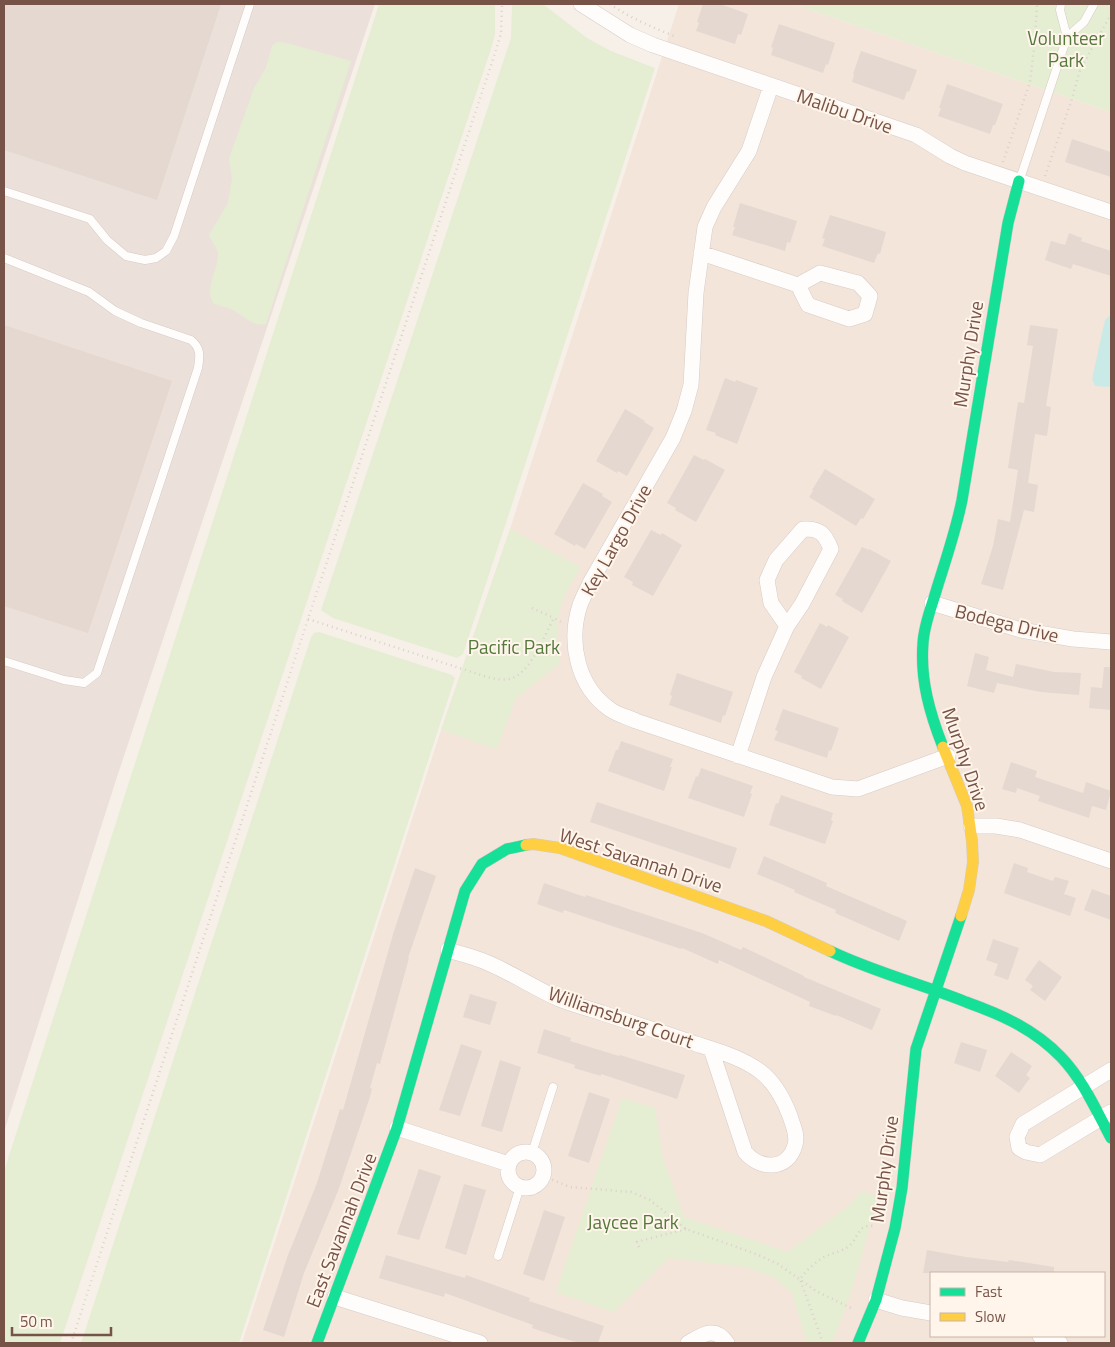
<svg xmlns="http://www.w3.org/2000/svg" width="1115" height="1347" viewBox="0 0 1115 1347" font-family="'Titillium Web',sans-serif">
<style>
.residential{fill:#f3e5d9;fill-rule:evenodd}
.industrial{fill:#ebe0da}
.green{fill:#e5eed3}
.water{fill:#caeae8}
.building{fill:#e4d8d0}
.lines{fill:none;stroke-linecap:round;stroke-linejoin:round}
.lane-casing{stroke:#d6cbc6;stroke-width:9}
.street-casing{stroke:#d6cbc6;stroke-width:16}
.fast-casing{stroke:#d7cbc6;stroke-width:12}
.slow-casing{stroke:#d7cbc6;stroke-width:12}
.path{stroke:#dad0cb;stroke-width:2.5;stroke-dasharray:1 4;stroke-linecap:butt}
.lane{stroke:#fefdfc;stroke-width:8}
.street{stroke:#fefdfc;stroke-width:15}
.fast{stroke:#16e098;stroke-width:11}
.slow{stroke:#ffcf43;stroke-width:11}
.labels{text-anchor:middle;stroke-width:4;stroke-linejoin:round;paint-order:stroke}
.park-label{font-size:19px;fill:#55783c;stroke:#fff5eb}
.street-label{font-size:19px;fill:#775347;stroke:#fff5eb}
</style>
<rect width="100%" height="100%" fill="#f7f0e9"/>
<!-- residential -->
<path class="residential" d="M679,4h114l318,108v1231h-869l199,-613 69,-201zM931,1273h173v63h-173z"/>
<!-- industrial -->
<path class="industrial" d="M4,4h371l-260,779 -111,349z"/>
<!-- green -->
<path class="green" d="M379,4h116v30l-4,15 -431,1294h-56v-172z
M512,4h31l44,34 24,13 44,17 -192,586 -6,4 -124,-40 -12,-8 190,-572z
M793,4h318v108z
M277,42l10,1 64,18 -85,263c-13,3 -22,-8 -33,-14 -6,-3 -13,-4 -19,-6 -11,-17 5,-33 4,-51 -1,-6 -7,-12 -9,-18l19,-32 4,-24 -3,-20 25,-71 12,-20 6,-22z
M510,529l71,38c-23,38 -28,50 -21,96l-44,35 -19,51 -56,-19z
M319,632l133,43 3,3 -216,665h-158l230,-706 3,-4z
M622,1098l33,10 8,50 21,59 104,35 60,-46 14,-15 15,6c-12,49 -25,99 -45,146h-25l-15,-50 -18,-15 -27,-11 -78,-9 -56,54 -57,-20z"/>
<!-- water -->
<path class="water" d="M1109,316h2v71l-16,-1 -3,-7 13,-59z"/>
<!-- building -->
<path class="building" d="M4,4h217l-64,196 -153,-50z
M703,4h17l28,10 -7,21 -3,-1 -3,10 -39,-13 3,-8 -2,-1z
M779,24l56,19 -7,22 -2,-1 -3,9 -52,-18 2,-7 -2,-1z
M861,51l56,19 -8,22 -2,-1 -3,9 -52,-18 2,-7 -1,-1z
M947,84l56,20 -8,21h-2l-3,9 -52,-18 3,-8h-2z
M1072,139l39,13v25l-46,-15z
M740,203l57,18 -7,22 -3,-1 -2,9 -53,-16 3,-8h-2z
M830,215l56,17 -6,22 -2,-1 -4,10 -52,-17 3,-7 -3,-1z
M1069,233l13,5 -1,3 30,10v25l-38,-12 -2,5 -26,-9 6,-19 14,4z
M4,325l168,56 -84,252 -84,-27z
M1030,325l28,4 -12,77 5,1 -4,29 -12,-2 -7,49 10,2 -4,27 -10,-2 -21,80 -22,-6 12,-38 5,-27 12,3 8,-52 -10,-2 10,-66 6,1 9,-57 -6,-1z
M725,378l10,4 1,-2 22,8 -21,56 -22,-9 1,-2 -10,-3z
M625,409l20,12 -1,1 10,6 -27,48 -9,-5 -1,2 -21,-12z
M694,455l10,5 1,-1 20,11 -29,52 -21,-12 1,-2 -9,-5z
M825,469l50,30 -12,20 -2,-1 -5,8 -47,-29 4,-6 -1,-1z
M583,483l20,11 -1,2 10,6 -27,47 -9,-5 -1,2 -21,-12z
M651,530l10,5 1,-2 20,12 -29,51 -21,-11 1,-3 -9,-5z
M862,547l7,3v-1l22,12 -29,52 -20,-12 1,-2 -8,-4z
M820,623l7,4 1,-2 21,12 -28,52 -20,-11 1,-2 -8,-4z
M975,653l14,4 -3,13 27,7 3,-13 38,8 27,1 -2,22 -38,-3 -44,-9 -3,10 -27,-7z
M1104,667h7v43l-22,-2 2,-21 11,1z
M677,673l56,19 -8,24 -2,-1 -2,8 -52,-18 3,-9 -2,-1z
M783,709l56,19 -8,23 -2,-1 -2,8 -53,-18 4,-9 -3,-1z
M621,741l52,18 -3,8h2l-8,24 -56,-20 8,-21h2z
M1011,762l26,9 -2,6 48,16 3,-11 25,9 -5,19 -14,-4 -3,12 -51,-17 2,-5 -23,-8 -1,5 -14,-4z
M701,768l52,18 -3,7 2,1 -8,23 -56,-19 8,-22 2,1z
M781,795l52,18 -2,7 2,1 -8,23 -56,-19 7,-22 2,1z
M597,802l140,46 -7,21 -140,-47z
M764,856l63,27 -1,3 81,35 -8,20 -64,-28 1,-3 -42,-18 1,-2 -38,-16z
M1014,863l14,5 -1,4 26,9 2,-4 14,4 -5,13 12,4 -6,18 -66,-23z
M415,868l21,8 -28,82h1l-29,106 -3,-1 -7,25 2,1 -3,11 -31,91 -34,82 -20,64 -21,-7 25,-75 29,-72 23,-74 3,1 51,-179z
M544,883l41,14 1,-2 116,38 39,17 2,-3 61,29v1l77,32 -9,21 -36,-15v1l-27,-10 1,-4 -91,-42 -1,4 -36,-16 -1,1 -117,-39 -1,3 -26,-9z
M1092,889l19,7v24l-27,-10z
M993,939l26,9 -11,32 -14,-5 4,-11 -12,-4z
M1039,960l23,17 -17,24 -15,-11 3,-4 -8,-6z
M470,994l27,8 -7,23 -27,-8z
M544,1029l27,9 -1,3 49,15 1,-1 65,20 -8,24 -76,-25v2l-27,-8 1,-3 -38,-12z
M961,1042l26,8 -7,22 -26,-9z
M461,1044l21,7 -22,65 -21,-6z
M1011,1052l21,14 -6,9 4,3 -11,15 -24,-17z
M500,1060l21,7 -19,65 -21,-6z
M589,1092l21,7 -21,64 -21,-7z
M419,1169l22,7 -22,64 -22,-6z
M464,1184l22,6 -20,65 -21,-7z
M544,1210l21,7 -21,64 -21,-7z
M927,1250l39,7 42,5 1,-2 45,7v6h-131z
M386,1255l79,23 1,-3 64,23 -1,3 75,25 -6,17h-19l-20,-6 -27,-9 1,-3 -88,-32 -1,4 -65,-19z"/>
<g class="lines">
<!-- lane casing -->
<g class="lane-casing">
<path id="lane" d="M1061,4l-1,6 7,27
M1020,179l47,-142 17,-15 10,-18
M4,191l86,28 17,21 19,16 19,4 11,-2 10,-7 8,-15 76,-232
M4,258l85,34 26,19 26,12 50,17c10,8 9,16 7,28l-101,305 -13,10 -20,-3 -60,-19
M532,1153l21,-66
M498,1256l22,-69"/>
</g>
<!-- street casing -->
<g class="street-casing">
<path id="street" d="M581,4l49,31 23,10 263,90 34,21 15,7 146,49
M771,86l-22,65 -35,56 -9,20 -9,66 -5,92 -7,26 -11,27 -83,145c-3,7 -7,14 -10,22 -12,37 -3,82 31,105 7,5 17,7 25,11l196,66 26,2 90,-33
M701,253l97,32 10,20 41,14 16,-5 5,-18 -12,-13 -38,-10 -22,12
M932,603l89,27 52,9 38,3
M738,756l26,-79 23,-51 15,-22 29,-55c-6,-15 -11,-21 -28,-20l-27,31 -9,20 4,23 16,23
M971,826h25l24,4 91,31
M448,950c13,4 27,7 40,13 24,10 46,25 71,36 14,6 29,9 43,14 31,10 62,20 94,31 22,7 47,14 65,28 14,11 23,28 29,44 3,10 8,19 5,29 -7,26 -35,25 -50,7l-34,-103
M1111,1070l-88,54 -6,13 2,11 7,4 14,3 71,-43
M397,1128l112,36
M508 1170a18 18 0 1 1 36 0a18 18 0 1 1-36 0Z
M335,1297l145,46
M876,1300l26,8 29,5
M1040,1336l20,7
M688,1343c14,-8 27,-18 39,0"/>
</g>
<!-- fast casing -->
<g class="fast-casing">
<path id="fast" d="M943,747c-13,-33 -23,-67 -20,-104 1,-19 9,-37 14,-55 9,-29 19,-58 25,-88l46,-277 11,-42
M830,951c44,21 91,33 136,51 36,13 68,27 95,55 22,23 35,53 50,81
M317,1343l80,-215 68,-237 17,-27 25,-15 19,-4
M858,1343l18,-43 19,-72 7,-40 14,-139 45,-133"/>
</g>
<!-- slow casing -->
<g class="slow-casing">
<path id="slow" d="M943,747l24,59 5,35 1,21 -4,28 -8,26
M526,845l7,-1 27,4 206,73 64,30"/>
</g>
<!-- path -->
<path class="path" d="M610,4c20,14 42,23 64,32
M1003,162l27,-80 5,-42 2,-36
M1045,176l26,-74 9,-32 31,-56
M532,608l22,10
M308,619l170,55c9,3 21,7 31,5 21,-4 35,-43 45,-61l9,5
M543,1176l27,11 61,5 19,8 36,29 70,25 22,10 38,27 37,18
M639,1247l-2,-5 3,-1 46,-12
M71,1343l237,-724 186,-563 7,-22 1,-30
M823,1343l-23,-64c7,-9 16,-18 26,-23 9,-4 19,-5 25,-12 8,-9 8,-20 22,-18"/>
<!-- lane -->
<use href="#lane" class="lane"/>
<!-- street -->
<use href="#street" class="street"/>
<!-- fast -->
<use href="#fast" class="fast"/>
<!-- slow -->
<use href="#slow" class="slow"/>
</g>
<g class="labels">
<!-- park labels -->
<g class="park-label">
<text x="1066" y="45">Volunteer<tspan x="1066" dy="22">Park</tspan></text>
<text x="514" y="654">Pacific Park</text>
<text x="633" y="1229">Jaycee Park</text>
</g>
<!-- street labels -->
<g class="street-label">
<text transform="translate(845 111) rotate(19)" y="7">Malibu Drive</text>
<text transform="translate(968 354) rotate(-81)" y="7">Murphy Drive</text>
<text transform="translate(616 540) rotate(-61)" y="7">Key Largo Drive</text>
<text transform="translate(1007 623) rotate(14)" y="7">Bodega Drive</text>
<text transform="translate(966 759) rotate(71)" y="7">Murphy Drive</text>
<text transform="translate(641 860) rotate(18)" y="7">West Savannah Drive</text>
<text transform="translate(621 1017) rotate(19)" y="7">Williamsburg Court</text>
<text transform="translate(884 1169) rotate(-82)" y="7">Murphy Drive</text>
<text transform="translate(341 1230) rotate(-69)" y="7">East Savannah Drive</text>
</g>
</g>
<!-- border -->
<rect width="1115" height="1347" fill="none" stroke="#775347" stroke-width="10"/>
<!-- legend -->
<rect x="930" y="1272" width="175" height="65" fill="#fff5eb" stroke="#c9b4a9"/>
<rect x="940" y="1288" width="25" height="8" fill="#16e098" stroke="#c9b4a9"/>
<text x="975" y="1297" font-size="15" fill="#775347">Fast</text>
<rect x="940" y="1313" width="25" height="8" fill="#ffcf43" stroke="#c9b4a9"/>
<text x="975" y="1322" font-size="15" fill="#775347">Slow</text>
<!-- scale -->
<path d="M12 1327v8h99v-8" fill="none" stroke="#775347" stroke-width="2.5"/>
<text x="20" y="1327" font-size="15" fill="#775347" stroke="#fff5eb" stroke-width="4" paint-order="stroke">50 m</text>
</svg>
